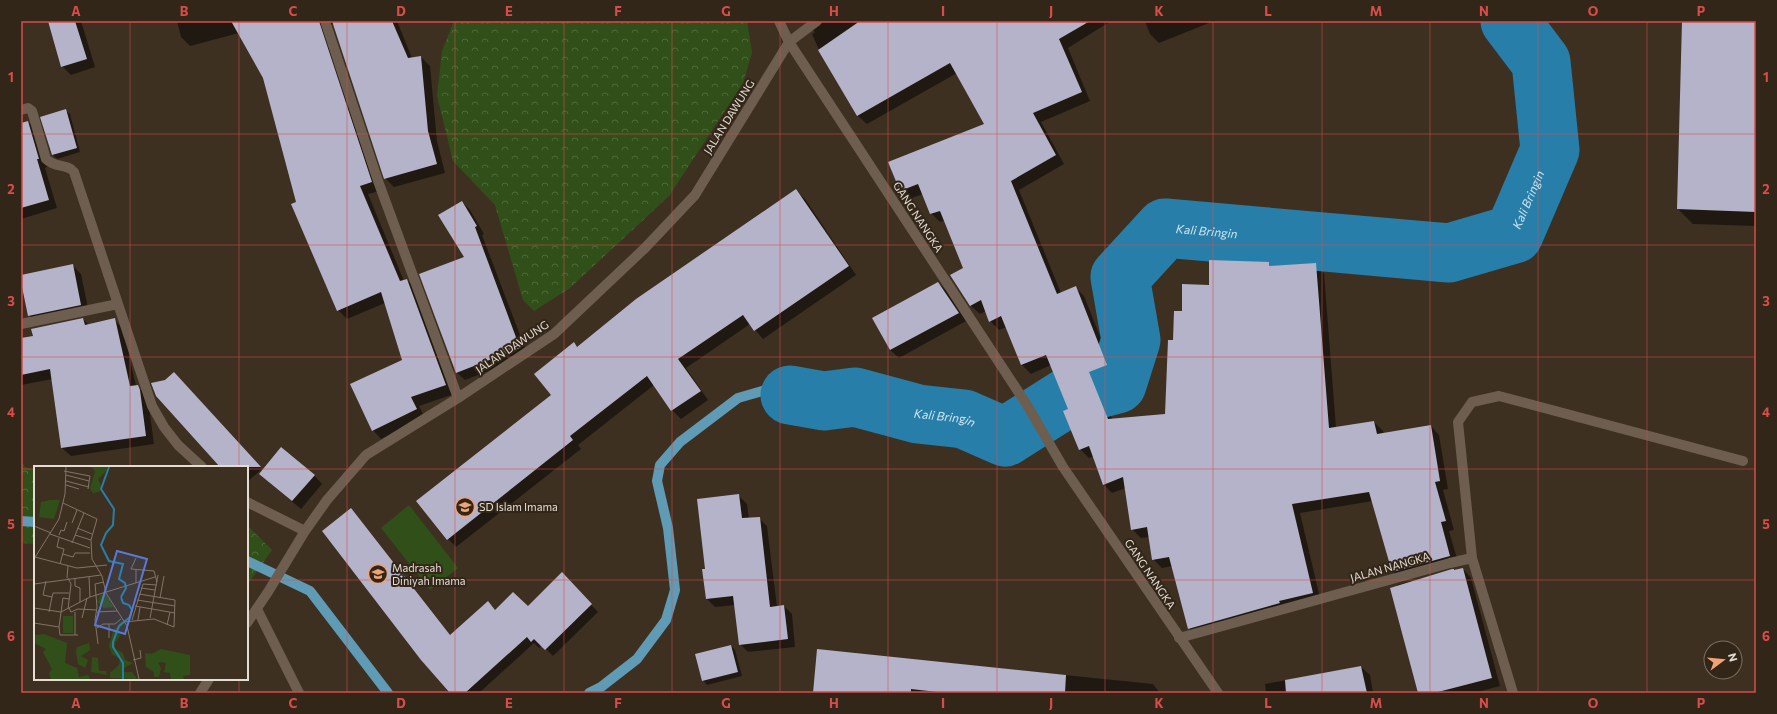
<svg xmlns="http://www.w3.org/2000/svg" width="1777" height="714" viewBox="0 0 1777 714" font-family="Commissioner,sans-serif">
<style>
.grass{fill:#315019}
.forest{fill:url(#forest-crowns)}
.shadow{fill:#0007}
.lines{fill:none;stroke-linecap:round;stroke-linejoin:round}
.stream{stroke:#609bb6;stroke-width:10}
.river{stroke:#277fa9;stroke-width:59}
.building{fill:#b4b3c9}
.minor{stroke:#6d5e4f;stroke-width:10}
.grid{fill:none;stroke:#d94c4a;stroke-width:1;stroke-opacity:0.55}
.labels{text-anchor:middle;stroke-width:4;stroke-linejoin:round;paint-order:stroke}
.street-label{font-size:11px;fill:#e5dcd4;stroke:#322618}
.poi-label{font-size:11px;fill:#e5dcd4;stroke:#322618;text-anchor:start}
.water-label{font-size:12px;font-style:italic;fill:#d0e4f0;stroke:#322618}
.inset-river{fill:none;stroke:#277fa9;stroke-width:2}
.inset-road{fill:none;stroke:#807569;stroke-width:1}
.view{fill:#5979d7;fill-opacity:0.15;stroke:#5979d7;stroke-width:2}
.inset-edge{fill:none;stroke:#e5dcd4;stroke-width:2}
.neatline{fill:none;stroke:#d94c4a;stroke-width:1.5}
.grid-label{font-size:13px;text-anchor:middle;font-weight:bold;fill:#d94c4a}
</style>
<defs>
<pattern id="forest-crowns" width="20" height="18" patternUnits="userSpaceOnUse"><rect width="20" height="18" fill="#315019"/><path d="M2 6a3 3 0 1 1 6 0M12 15a3 3 0 1 1 6 0" fill="none" stroke="#4f693a"/></pattern>
</defs>
<rect width="100%" height="100%" fill="#3d3021"/>
<!-- grass -->
<path class="grass" d="M409,505l49,63 -28,22 -49,-62z"/>
<!-- forest -->
<path class="forest" d="M454,21h293l5,32 -9,30 -74,113 -99,92 -36,23 -11,-11 -28,-95 -42,-44 -16,-65 5,-45z
M21,461l4,6 10,3v74l-14,-1z
M247,525l25,25 -25,35z"/>
<!-- shadow -->
<path class="shadow" d="M49,21h32l14,46 -24,8 -9,-9z
M177,21h220l15,37 9,-1 9,9 7,75 8,32 -51,14 -9,-9 -51,-155 -7,5 53,163 -12,3 36,87 3,-1 9,9 38,105 -35,12 6,12 -44,21 -8,-9 31,-70 -19,-57 -38,16 -9,-9 -41,-108 -33,-125 -25,-44 -49,13 -9,-9z
M804,21h307l-43,27 22,53 -49,21 23,42 -45,26 42,103 14,-6 9,9 31,78 -18,7 15,38 54,-4 8,-74 9,-29 26,-26 59,-23 5,4 42,-3 9,9 12,155 38,-6 9,9v3l48,-8 8,9 9,54 -5,1 11,40 -5,1 10,34 -57,16 -9,-9 -20,-71 -73,12 21,89 -123,35 -9,-9 -16,-62 -11,2 -9,-9 -3,-22 -9,1 -9,-9 -6,-41 -14,5 -9,-9 -9,-28 -5,2 -9,-9 -11,-40 -18,-44 -20,9 -9,-9 -15,-38 -8,3 -9,-9 -4,-10 -6,3 -9,-8 -20,-30 13,-7 -19,-49 -5,2 -9,-9 -8,-19 -14,5 -8,-8 85,-67 -29,-51 -90,51 -9,-8 -39,-66 -7,-16 3,-2z
M1145,21h63l1,2 -50,20 -9,-9z
M1683,21h73v205l-63,-2 -15,-15z
M65,110l5,4 10,38 -23,7 -5,-5z
M28,122l8,8 11,37 -2,1 12,40 -36,11v-95z
M796,191l9,8 51,76 -93,64 -13,-15 -64,44 22,32 -27,19 -9,-9 -18,-25 -76,60 3,4 -125,98 -8,-8 104,-144 25,-47z
M462,202l8,8 14,24 -2,1 46,121 -63,24 -9,-8 9,-114z
M72,265l9,9 8,39 -51,11 -9,-9 -8,-39z
M938,283l9,8 19,30 -67,37 -9,-8z
M83,319l6,6 25,-5 9,8 13,58 10,8 2,5 6,45 -83,12 -9,-8 -9,-69 -32,6v-46l13,-2z
M181,380l81,89 -15,13v-15h-25z
M314,475l8,9 -21,25 -32,-27z
M739,496l8,8 2,15 10,-1 8,8 10,81 7,-1 8,8 3,33 -47,5 -8,-8 -5,-39 -20,2 -8,-8 -1,-29z
M1463,569l8,9 29,108 -26,7h-55l-22,-108 57,-15 1,1z
M562,574l36,38 -45,44 -11,-11 -3,3 -5,-5 -55,50h-28v-57l37,-33 8,8 32,-3z
M731,646l4,4 7,26 -35,9 -4,-5z
M818,650l335,34 7,9h-346z
M1361,667l9,8 3,18h-107l-1,-9z"/>
<g class="lines">
<!-- stream -->
<path class="stream" d="M21,521l14,1
M247,561l63,30 78,102
M589,693l12,-6 36,-28 29,-39 9,-30 -7,-62 -11,-47 3,-16 20,-23 58,-44 28,-8 24,5"/>
<!-- river -->
<path class="river" id="s1" d="M790,395l34,6 31,-4 63,17 46,5 41,18 63,-40 49,-13 14,-44 -11,-63 45,-49 284,25 65,-19 36,-84 -9,-88 -31,-41"/>
</g>
<!-- building -->
<path class="building" d="M48,21h27l12,38 -26,8z
M231,21h88l53,161 -12,4 40,95 7,-2 39,106 -35,12 6,12 -45,22 -22,-47 52,-24 -21,-68 -44,19 -46,-107 5,-2 -33,-124z
M332,21h60l16,37 13,-2 7,75 9,33 -53,15z
M860,21h230l-31,18 23,53 -49,21 23,42 -45,26 46,113 19,-8 31,79 -18,7 19,47 57,-5 3,-74h5l1,-29h8v-27l27,1v-25l60,2v4l47,-3 13,165 45,-7 3,13 54,-9 9,56 -5,1 11,39 -5,1 9,34 -58,16 -23,-80 -77,12 21,89 -34,8 1,2 -92,26 -19,-72 -17,3 -5,-33 -16,3 -8,-53 -20,8 -14,-39 -10,4 -16,-39 5,-2 -22,-54 -25,10 -20,-49 -12,6 -8,-22 -11,6 -20,-31 13,-7 -23,-57 -10,3 -12,-30 -18,7 -12,-29 96,-38 -34,-61 -93,53 -39,-66z
M1682,21h74v191l-79,-3z
M66,109l11,39 -25,7 -12,-38z
M28,121l11,38h-2l12,41 -28,8v-85z
M796,189l53,77 -95,65 -11,-16 -65,44 23,32 -30,20 -24,-35 -77,60 3,4 -126,100 -31,-39 135,-106 -17,-21 40,-32 3,5 59,-48z
M462,201l15,25 -2,1 45,121 -64,25 -37,-99 45,-17 -26,-42z
M73,264l8,41 -53,11 -7,-34v-7z
M938,282l21,31 -69,37 -18,-32z
M83,318l2,7 30,-7 15,68 8,-1 2,5 6,46 -85,12 -11,-79 -29,6v-37l12,-2 -2,-7z
M174,372l33,36 54,59h-41l-64,-71 -5,-13 14,-3z
M281,447l34,28 -23,26 -33,-27z
M739,494l3,24 18,-1 10,90 14,-2 4,34 -49,6 -6,-49 -27,3 -4,-30h3l-8,-70z
M351,508l99,127 38,-34 7,9 18,-18 15,14 34,-34 30,32 -47,46 -11,-11 -3,3 -4,-5 -62,56h-15l-29,-33 -99,-129z
M1463,568l29,110 -58,15h-16l-28,-105 62,-19h2v1z
M731,645l7,27 -36,9 -7,-27z
M817,649l249,26 -1,18h-119l-35,-4v4h-98z
M1361,666l6,27h-81l-1,-13z"/>
<g class="lines">
<!-- minor -->
<path class="minor" d="M325,21l53,160 80,217
M779,21l10,21 238,363 36,62 155,226
M21,110l7,-2 4,3 14,48c10,10 21,4 28,13l78,234 12,21 14,18 24,22
M21,324l97,-20
M247,502l58,29
M257,609l42,84
M247,623l21,-31 37,-61 22,-31 39,-45 92,-57 96,-64 91,-86 50,-53 94,-153 28,-21
M1179,638l271,-75 22,-5
M200,693l9,-14
M1513,693l-41,-135 -14,-136 14,-20 27,-6 244,65"/>
</g>
<!-- grid -->
<path class="grid" d="M130,21v446M239,21v446M347,21v672M455,21v672M564,21v672M672,21v672M780,21v672M888,21v672M997,21v672M1105,21v672M1213,21v672M1322,21v672M1430,21v672M1538,21v672M1647,21v672M21,134h1735M21,245h1735M21,357h1735M21,469h14M247,469h1509M21,580h14M247,580h1509M130,679v14M239,679v14"/>
<!-- icons -->
<defs>
<g id="school-ring" transform="scale(1)"><circle r="9.5" fill="#322618" stroke="#efa377" stroke-width="1.5"/><path d="M0-5L7-2L0 1L-7-2ZM-4 1L0 2.5L4 1V4Q0 6-4 4Z" fill="#efa377"/></g>
</defs>
<g fill-rule="evenodd">
<use href="#school-ring" x="465" y="507"/>
<use href="#school-ring" x="378" y="574"/>
</g>
<g class="labels">
<!-- street labels -->
<g class="street-label">
<text transform="translate(729 117) rotate(-58)" y="4">JALAN DAWUNG</text>
<text transform="translate(918 217) rotate(57)" y="4">GANG NANGKA</text>
<text transform="translate(512 347) rotate(-34)" y="4">JALAN DAWUNG</text>
<text transform="translate(1390 567) rotate(-16)" y="4">JALAN NANGKA</text>
<text transform="translate(1150 574) rotate(56)" y="4">GANG NANGKA</text>
</g>
<!-- poi labels -->
<g class="poi-label">
<text x="479" y="511">SD Islam Imama</text>
<text x="392" y="572">Madrasah<tspan x="392" dy="13">Diniyah Imama</tspan></text>
</g>
<!-- water labels -->
<g class="water-label">
<text dy="4" stroke="none"><textPath href="#s1" startOffset="914">Kali Bringin</textPath></text>
<text dy="4" stroke="none"><textPath href="#s1" startOffset="566">Kali Bringin</textPath></text>
<text dy="4" stroke="none"><textPath href="#s1" startOffset="158">Kali Bringin</textPath></text>
</g>
</g>
<!-- overview -->
<g transform="translate(34 466)">
<rect width="214" height="214" fill="#3d3021"/>
<path d="M29,150h10v17h-10z" fill="#315019"/>
<path d="M55,1h18v3l-9,9 3,7 -2,6 -6,1 -3,-5 5,-16 -2,-4zM72,128l8,13 -10,1 -7,-6 3,-7zM88,155l2,2 -6,8 2,5 -5,7v6l8,4 2,7 8,3 -9,5 -1,4h9l5,7 -27,-1v-5l9,-8 1,-6 -8,-5 -3,-8 4,-15zM0,162l1,7 9,-1 23,9 -2,20 12,5 2,9 9,-2 2,4h-39l-2,-6 3,-4 -9,-17 3,-3 -12,-6zM55,177l1,7 -9,6 7,4 -3,8 -7,-4 -2,-12 1,-5zM127,183l29,6v20l-7,1 1,3h-13l-1,-6 -6,-1 2,-9 -5,-1 -3,1 3,5 -2,9h-5v-5l-8,-5 -1,-14 7,1zM58,191l6,1 1,13h7l1,4 -16,-3z" fill="#315019"/>
<path d="M16,34h10l-6,19 -15,-2 2,-15z" fill="#315019"/>
<path class="inset-river" d="M75,1l-8,22 13,20 -1,16 -7,8 -5,12 8,16 14,3 -4,15 6,4 1,5 -5,9M87,131l2,6 6,2 3,5 -2,7 -11,9 -6,16v5l10,16v16"/>
<path class="inset-road" d="M30,5l26,5 -2,13M32,9l23,6M32,15l23,6M32,19l13,4M29,37l34,16 -6,21 1,19 10,17 4,17 21,33 12,53M38,57l5,-13M0,60l17,7M43,62l15,6M16,68l40,14M25,69l2,-5 3,1 3,-9M41,69l16,5M25,72l-2,9 7,2 -4,15M38,77l12,-30M29,88l10,3 2,-4h15M1,91l42,11 30,-3M102,92l-5,11 23,2 3,11M0,93l25,-40 6,-25 1,-27M55,111l1,20M33,112l1,-12M34,112l3,6 -3,25M41,112v8l5,2v14M12,115l-3,14 9,2 -3,15M102,117v-13M0,118l67,-9M107,122l14,2M18,131l1,-4h16M126,132l4,-22M103,134l38,6M101,140l40,7M0,142l27,4 29,-15 65,-20M35,142l2,4 7,-3 19,1M63,146l20,-1M48,152l5,-20M116,152l8,-43M98,154l11,-36 14,1M104,154l2,-13M90,156l30,-3 20,8 1,-27 -36,-6M0,157l25,4M133,159l3,-13M25,161l4,-29 6,1M25,161l1,8h18M63,162l6,-4h12l6,-5M41,169v-23M75,172v-14M64,178l-3,-24 2,-13 -2,-23 9,-2M99,194l8,-2 -1,-8"/>
<path class="view" d="M83,85l30,8 -22,75 -30,-9z"/>
<rect width="214" height="214" class="inset-edge"/>
</g>
<!-- border -->
<rect width="1777" height="714" fill="none" stroke="#322618" stroke-width="44"/>
<!-- north arrow -->
<g transform="translate(1723 660) rotate(74)"><circle r="19" fill="#322618" stroke="#7a6f63"/>
<path d="M0-3L7 15L0 10L-7 15Z" fill="#efa377"/>
<text y="-6" font-size="11" font-weight="bold" text-anchor="middle" fill="#e5dcd4">N</text>
</g>
<rect x="22" y="22" width="1733" height="670" class="neatline"/>
<g class="grid-label">
<text x="76" y="16">A</text>
<text x="184" y="16">B</text>
<text x="293" y="16">C</text>
<text x="401" y="16">D</text>
<text x="509" y="16">E</text>
<text x="618" y="16">F</text>
<text x="726" y="16">G</text>
<text x="834" y="16">H</text>
<text x="943" y="16">I</text>
<text x="1051" y="16">J</text>
<text x="1159" y="16">K</text>
<text x="1268" y="16">L</text>
<text x="1376" y="16">M</text>
<text x="1484" y="16">N</text>
<text x="1593" y="16">O</text>
<text x="1701" y="16">P</text>
<text x="11" y="82">1</text>
<text x="1766" y="82">1</text>
<text x="11" y="194">2</text>
<text x="1766" y="194">2</text>
<text x="11" y="306">3</text>
<text x="1766" y="306">3</text>
<text x="11" y="417">4</text>
<text x="1766" y="417">4</text>
<text x="11" y="529">5</text>
<text x="1766" y="529">5</text>
<text x="11" y="641">6</text>
<text x="1766" y="641">6</text>
<text x="76" y="708">A</text>
<text x="184" y="708">B</text>
<text x="293" y="708">C</text>
<text x="401" y="708">D</text>
<text x="509" y="708">E</text>
<text x="618" y="708">F</text>
<text x="726" y="708">G</text>
<text x="834" y="708">H</text>
<text x="943" y="708">I</text>
<text x="1051" y="708">J</text>
<text x="1159" y="708">K</text>
<text x="1268" y="708">L</text>
<text x="1376" y="708">M</text>
<text x="1484" y="708">N</text>
<text x="1593" y="708">O</text>
<text x="1701" y="708">P</text>
</g>
</svg>
